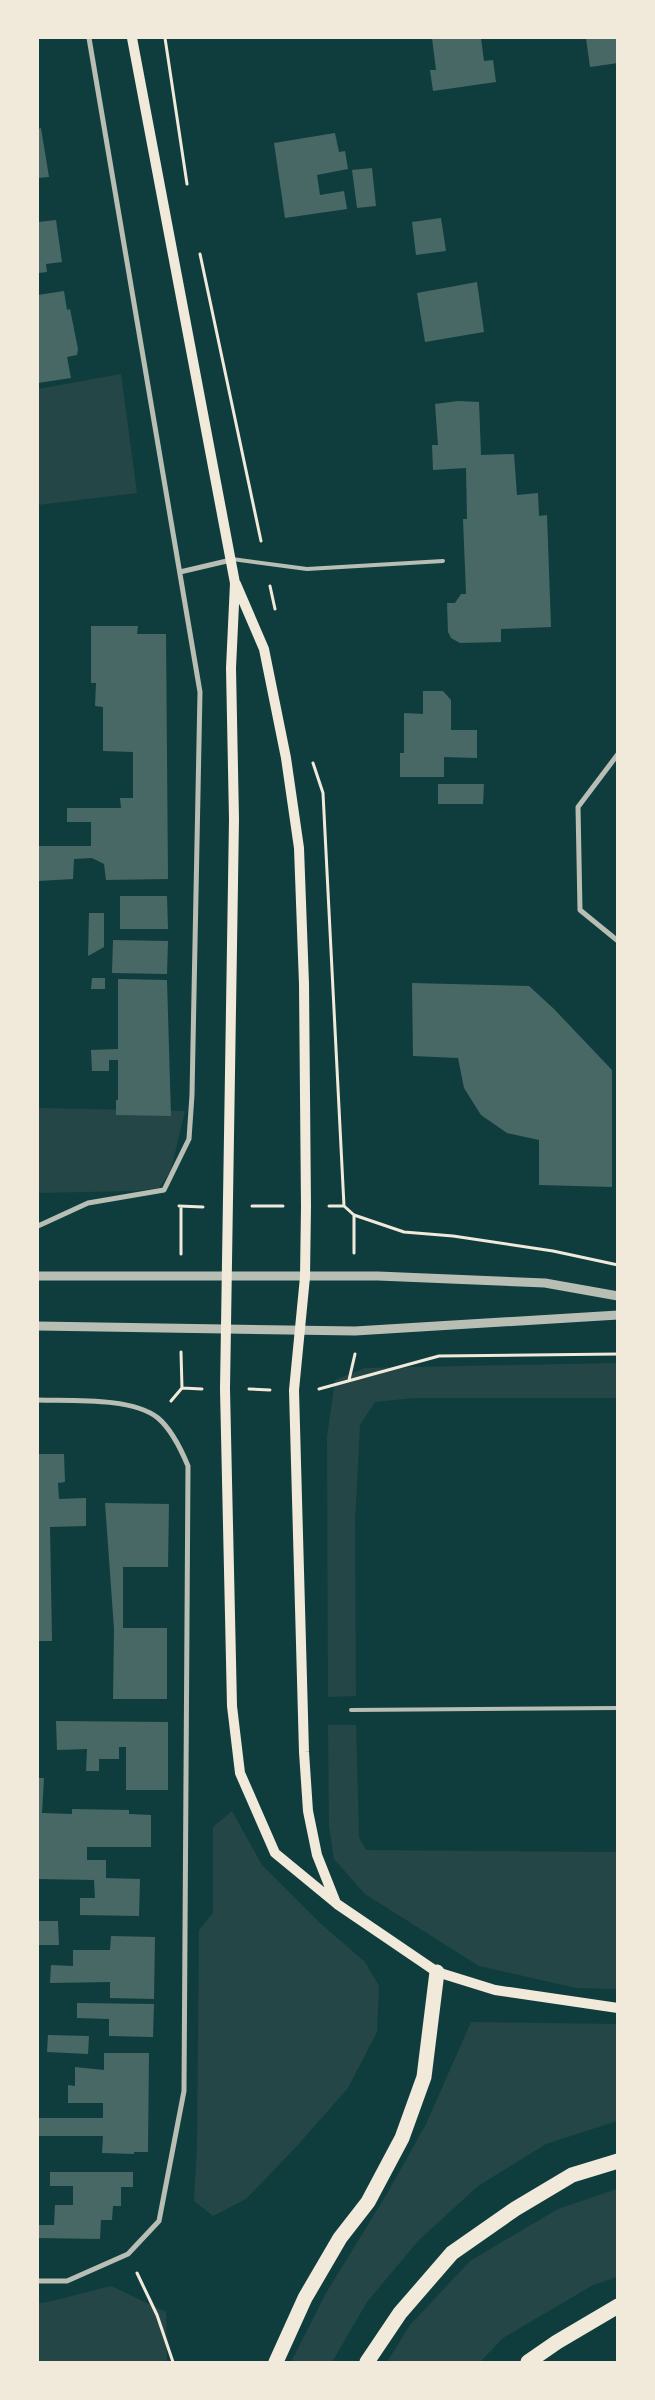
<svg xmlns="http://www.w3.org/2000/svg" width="655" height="2400" viewBox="0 0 655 2400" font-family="'Titillium Web',sans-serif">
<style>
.green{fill:#244646}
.building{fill:#486865}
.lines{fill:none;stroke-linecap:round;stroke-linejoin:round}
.path{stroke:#f1e9da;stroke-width:3}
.service{stroke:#b8beb3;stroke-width:4}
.minor{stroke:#b8beb3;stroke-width:5}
.tertiary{stroke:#b8beb3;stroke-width:9}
.secondary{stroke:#f1e9da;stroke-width:10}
.motorway{stroke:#f1e9da;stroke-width:15}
</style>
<rect width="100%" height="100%" fill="#0f3d3e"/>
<!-- green -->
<path class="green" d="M121,374l16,119 -99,12v-116z
M38,1108l147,3 -14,59 -12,18 -25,3 -96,2z
M617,1363v35h-203l-39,4 -15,23 -5,96 1,175 -28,1 -1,-260 8,-57 30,-12z
M328,1725h28l3,112 7,13 251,2v137l-41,-1 -97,-22 -114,-72 -31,-35 -5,-32z
M232,1811l30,54 58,58 45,39 14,24 -2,46 -29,56 -52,59 -50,52 -33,17 -19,-15 3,-55 2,-216 14,-17v-86z
M471,2022l146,2v97l-71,23 -68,42 -60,55 -51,61 -35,60h-41l35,-69 62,-101 38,-68z
M617,2189v88l-24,8 -90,53 -23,24h-93l23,-37 60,-64 88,-52z
M111,2286l55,26 1,50h-129v-59l10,-1z"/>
<!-- building -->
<path class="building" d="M432,38h49l3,23 9,-1 3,22 -63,9 -3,-21h6z
M586,38h32v25l-28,4z
M41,128l8,49 -11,1v-49z
M335,133l4,19 6,-1 3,18 -31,6 3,20 24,-4 3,18 -62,9 -11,-75z
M372,168l4,38 -19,2 -5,-38z
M441,218l5,33 -30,4 -4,-33z
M56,220l6,42 -16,2 1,8 -9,1v-51z
M477,282l7,50 -59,10 -8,-49z
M64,291l3,19 3,-1 8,40 -1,6 -10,2 4,21 -33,5v-88z
M458,401l21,1 2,53 33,-1 3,41 21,-2 1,23 8,-1 4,112 -50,2v13l-41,1 -9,-5 -3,-6 -1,-29h8l6,-9h5l-3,-75h4l-1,-51 -33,2 -1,-25h6l-3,-41z
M91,626h47l-1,8h29l2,245 -62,1 -2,-16 -12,-6 -18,1 -1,20 -35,2v-35h53v-24h-24v-14h54l-1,-10h13v-46l-30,-1v-44l-8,-1 1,-23h-5z
M423,691h20l8,9v30h26v28l-33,-1v20h-44v-24h4v-40l19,1z
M438,784h46l-1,20h-45z
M120,896h47l1,33h-48z
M89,913h15v34l-16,9z
M113,940l55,1 -1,33 -55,-1z
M92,978h13v11h-14z
M118,979l49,1 4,136 -55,-1v-15h2v-40h-9v11h-17l-1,-21 27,-1z
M412,983l117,3 25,23 58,61v117l-73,-2v-45l-32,-7 -26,-18 -17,-27 -6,-30 -45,-2z
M38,1454h26l1,28 -7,1 1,16 27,-1v28l-36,1 2,114h-14z
M105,1503l64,1 -1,63h-45v61h44v71h-54l1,-70z
M56,1721l112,1v68h-42v-43h-7v12h-20v12h-13l1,-22 -30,1z
M38,1778h6l-2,35 30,1v-5l57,1v4l22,1v32h-64v13h19v18l34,1 -1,37 -59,-1v-17h15l-1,-18 -56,-1z
M38,1921h20l1,24h-21z
M111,1936l44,1 -1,62 -44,-1v-16l-60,1 1,-18 22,1v-16h37z
M77,2003l77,1 -1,33 -44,-1v-17l-32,-1z
M48,2035l41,1 -1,18 -41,-2z
M104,2053h45l-1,99h-14v2l-32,-1 1,-17h-65v-18h65v-15h-35v-18l7,1v-19l29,3z
M50,2172h83v15h-12v19h-8l-1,14h-11l-1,19 -62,-1v-13h16l1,-20h18v-19h-23z"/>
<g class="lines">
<!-- path -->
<path class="path" d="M165,38l22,146
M200,254l61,287
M270,586l5,23
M313,763l10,30 21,413
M179,1206l24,1
M252,1206h31
M329,1206h15
M344,1206l10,9 50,17 49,4 100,15 65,14
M181,1207v47
M354,1215v38
M181,1352l1,36 20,1
M349,1380l6,-26
M249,1389l21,1
M319,1389l120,-33 179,-2
M171,1401l11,-13
M137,2273l20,42 16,47"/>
<!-- service -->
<path class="service" d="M232,559l75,10 136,-8
M351,1710l267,-2"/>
<!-- minor -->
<path class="minor" d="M180,572l51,-12
M618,754l-40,53 2,103 38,31
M38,1226l50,-23 76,-13 25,-51 3,-44 8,-403 -111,-654
M38,1400c32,1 94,-3 120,18 14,12 23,31 30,48l-4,625 -25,130 -31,33 -61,27h-29"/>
<!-- tertiary -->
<path class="tertiary" d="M38,1276h340l167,7 73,13
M38,1326l317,5 263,-16"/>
<!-- secondary -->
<path class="secondary" d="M132,38l103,545 -4,85 3,151 -9,570 7,317 8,67 35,80 62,51 100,68 58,18 123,18
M236,584l28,65 22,109 13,90 5,136 2,222 -1,71 -11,113 10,362 4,59 9,44 19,48"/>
<!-- motorway -->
<path class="motorway" d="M276,2362l29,-64 35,-60 28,-36 34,-64 22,-61 13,-105
M367,2362l33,-49 52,-60 63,-44 57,-34 46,-14
M528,2362l29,-20 61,-36"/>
</g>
<!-- border -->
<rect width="655" height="2400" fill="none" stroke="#f1e9da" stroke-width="78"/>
</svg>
